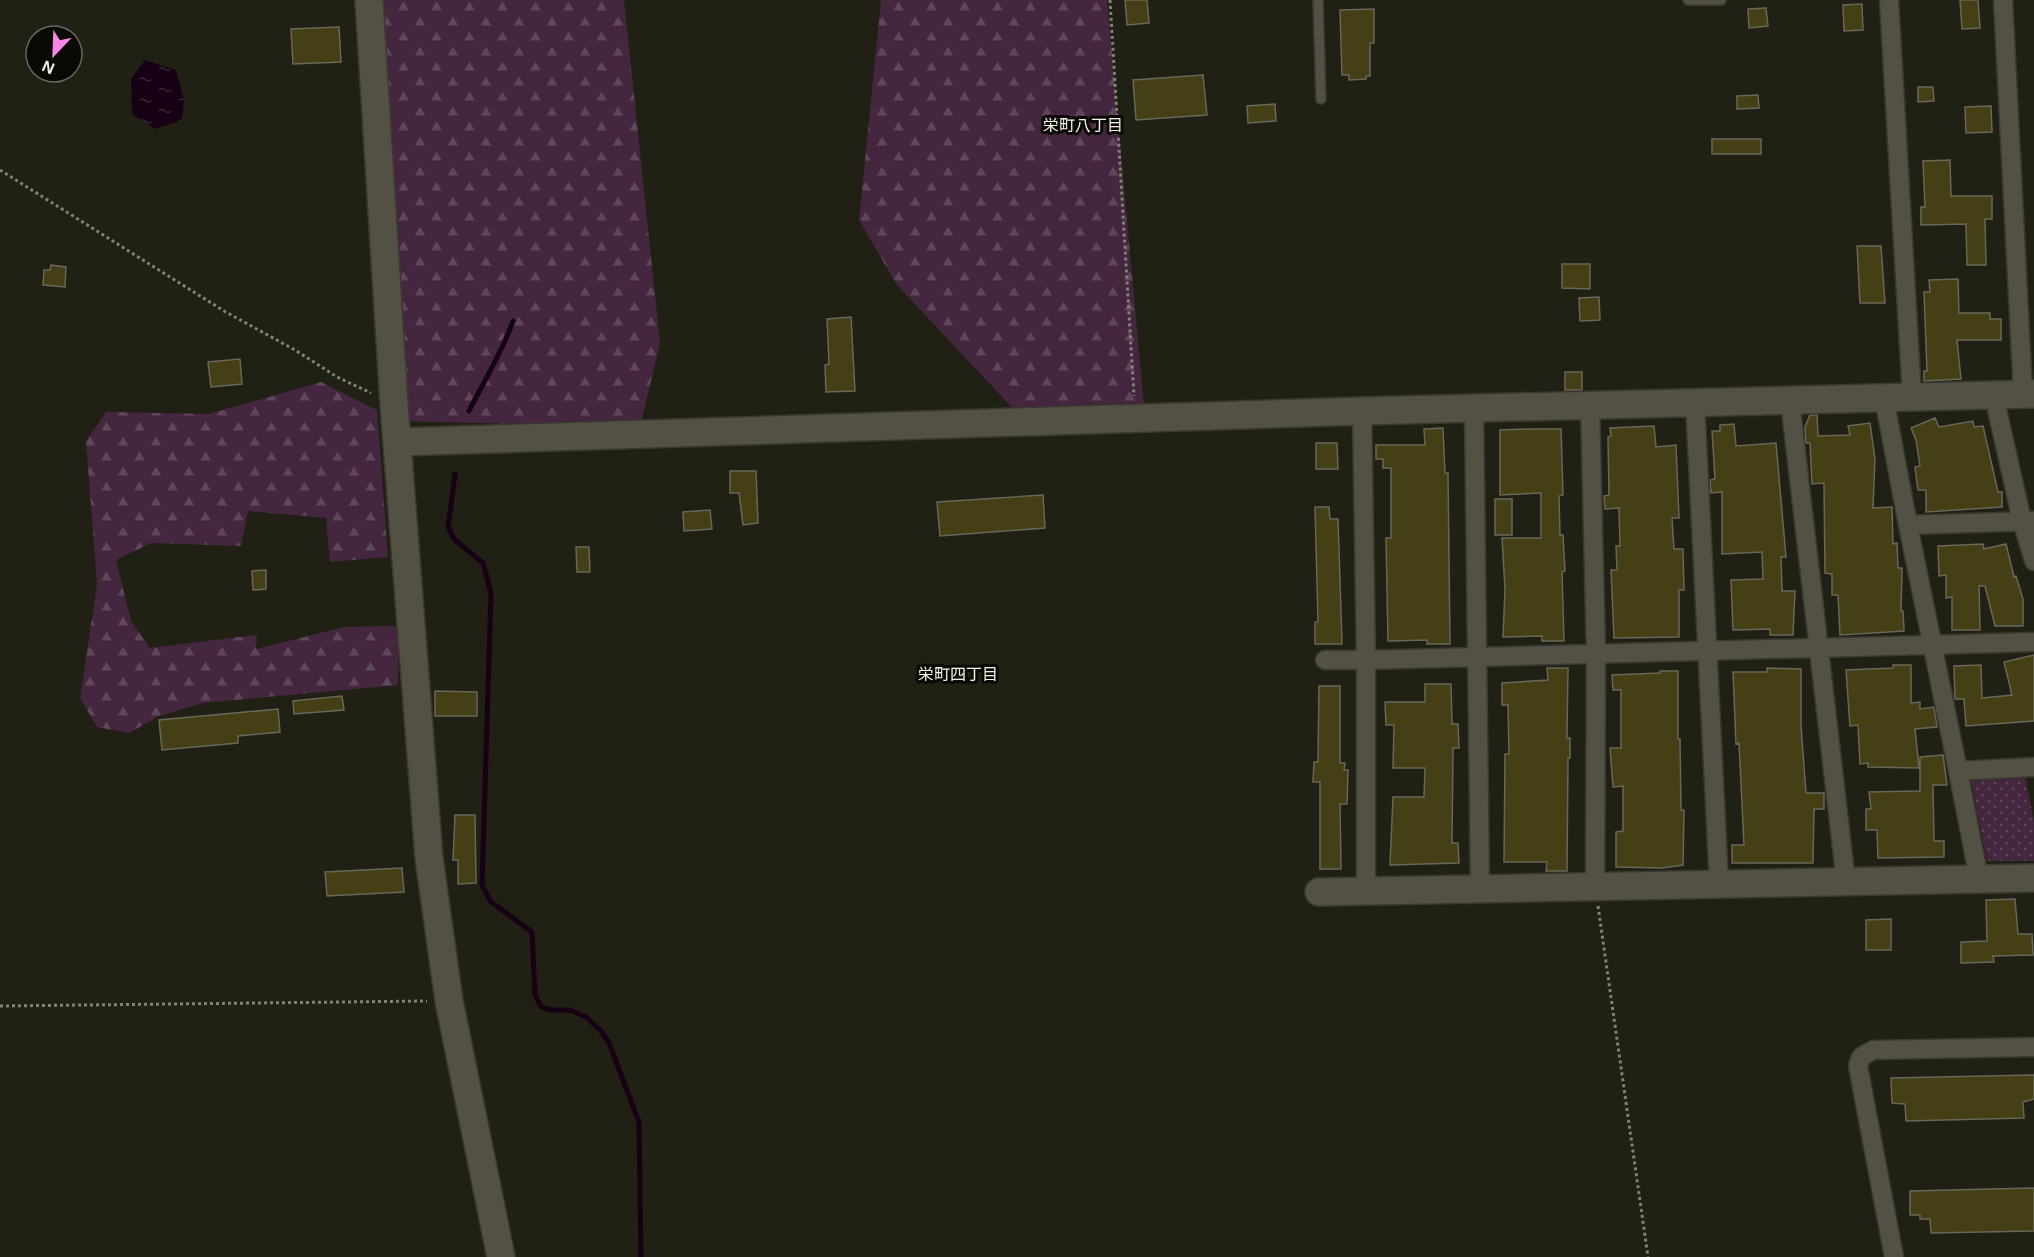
<svg xmlns="http://www.w3.org/2000/svg" width="2034" height="1257" viewBox="0 0 2034 1257" font-family="Helvetica,'Noto Sans JP',sans-serif">
<style>
.green{fill:url(#green-dots)}
.forest{fill:url(#forest-firs)}
.water{fill:url(#water-ripples)}
.lines{fill:none;stroke-linecap:round;stroke-linejoin:round}
.stream{stroke:#170114;stroke-width:5}
.building{fill:#443f15;stroke:#686759;stroke-width:1.5}
.lane-casing{stroke:#3a3931;stroke-width:12}
.street-casing{stroke:#3a3931;stroke-width:21}
.secondary-casing{stroke:#3a3931;stroke-width:30}
.path{stroke:#828177;stroke-width:3;stroke-dasharray:3 3;stroke-linecap:butt}
.lane{stroke:#535144;stroke-width:9}
.street{stroke:#535144;stroke-width:18}
.secondary{stroke:#535144;stroke-width:27}
.labels{text-anchor:middle;stroke-width:6;stroke-linejoin:round;paint-order:stroke}
.neighbourhood-label{font-size:16px;fill:#f4f3eb;stroke:#0a0a05}
</style>
<defs>
<pattern id="green-dots" width="8" height="8" patternUnits="userSpaceOnUse" patternTransform="scale(1.5)"><rect width="8" height="8" fill="#45263f"/><path d="M2 2h.1M6 6h.1" fill="none" stroke="#60465b" stroke-width="1.8" stroke-linecap="round"/></pattern>
<pattern id="forest-firs" width="22" height="20" patternUnits="userSpaceOnUse" patternTransform="scale(1.5)"><rect width="22" height="20" fill="#45263f"/><path d="M5 1l3.5 6h-7zM16 11l3.5 6h-7z" fill="#60465b"/></pattern>
<pattern id="water-ripples" width="26" height="14" patternUnits="userSpaceOnUse" patternTransform="scale(1.5)"><rect width="26" height="14" fill="#170114"/><path d="M2 4q2-2 4 0t4 0M15 11q2-2 4 0t4 0" fill="none" stroke="#392636"/></pattern>
</defs>
<rect width="100%" height="100%" fill="#212014"/>
<!-- green -->
<path class="green" d="M2025,776l9,46v39h-47l-16,-81z"/>
<!-- forest -->
<path class="forest" d="M373,0h251l36,343 -20,84 -241,-6z
M881,0h226l37,407 -123,10 -124,-132 -38,-65z
M321,382l56,28 11,147 -58,5 -4,-44 -78,-7 -7,35 -90,-3 -35,17 15,61 19,27 107,-13 -1,14 88,-22 54,-1v59l-195,18 -44,13 -30,17 -32,-6 -17,-29 17,-113 -11,-144 20,-29 103,2z"/>
<!-- water -->
<path class="water" d="M145,60l31,10 8,30 -2,20 -26,9 -24,-15 -1,-35z"/>
<g class="lines">
<!-- stream -->
<path class="stream" d="M469,411c15,-30 33,-58 44,-90
M455,474l-7,53 6,12 29,24 8,30 -9,292 9,17 41,30 3,63 6,12 11,3h18l16,7 15,14 8,12 30,79 2,135"/>
</g>
<!-- building -->
<path class="building" d="M1125,0h22l2,23 -22,2z
M1960,0h18l2,28 -18,1z
M1862,4l1,26 -19,1 -1,-26z
M1766,8l2,18 -19,2 -1,-19z
M1374,9v34h-4v33h-4v3l-17,1v-5h-7l-2,-65z
M339,27l2,35 -48,2 -2,-35z
M1203,75l4,40 -71,5 -3,-40z
M1918,87h15l1,14 -16,1z
M1758,95l1,13 -22,1v-13z
M1275,104l1,17 -28,2 -1,-17z
M1991,106l1,26 -26,1 -1,-26z
M1712,139h49v15h-49z
M1950,160l1,36h41v23h-7l1,46h-19l-1,-41 -45,1v-18h4l-2,-46z
M1857,246h24l4,57h-25z
M1562,264h28v25l-28,-1z
M51,265l15,2 -1,20 -22,-2 1,-15h6z
M1958,279l1,34h31v6h11v21h-44l4,39 -37,2v-10h3l-3,-79h6l-1,-12z
M1599,297l1,23 -20,1 -1,-23z
M851,317l4,74 -29,1 -1,-27 4,-1 -2,-45z
M240,359l2,25 -31,3 -3,-25z
M1565,372h17v18h-17z
M1810,415h7l1,21 32,-1 -2,-9 22,-3 5,36 -2,49 19,-1 1,37 4,-1 1,25h4l-1,43h2l1,20 -64,4 -2,-40h-6v-21l-7,-1 -1,-90 -12,1 -2,-41h-4l-1,-16z
M1935,418l4,9 34,-6 1,6 9,-1 15,66h4v15l-76,5v-22h-8l-3,-23 5,-1 -4,-26 -5,-12z
M1734,424l2,22 40,-3 10,114h-5l1,34h13l-2,44h-23v-6l-37,1 -2,-50 32,-1 -1,-27 -40,2v-62l-11,1 -1,-13 5,-1 -3,-48h8v-6z
M1654,426l2,21 20,-2 3,73h-7l2,31h9l1,41h-5v47l-65,1 -3,-68h6l-1,-24h4l-1,-38 -14,1 -1,-13 5,-1 -1,-58 3,-1 -1,-8z
M1443,428l2,45h3l2,171h-23v-4l-39,1 -2,-103h5v-70h-8v-9h-7v-14h49l-1,-16z
M1529,429h32l2,66 -4,1 1,39h3l2,36 -3,1 2,69h-22v-5l-39,1 2,-48 -3,-51h39v-45l-41,2v-65z
M1316,443h21l1,26h-22z
M730,471h26l2,52 -15,2 -4,-32h-9z
M1043,495l2,33 -105,8 -3,-34z
M1495,499h17v36h-17z
M1315,507h14l1,12h8l4,125h-27v-22h3z
M710,510l2,19 -28,2 -1,-19z
M1983,544l1,5 22,-5 8,33 2,-1 7,23v27h-28l-10,-40h-6l1,44h-28v-33l-6,1v-23l-7,1 -1,-30z
M576,547h13l1,25h-13z
M266,570v19l-13,1 -1,-19z
M2034,655v66l-68,5 -2,-27h-9l-1,-33 27,-1 1,33 30,-3 -8,-33z
M1893,665h18v38l9,-1v7l14,-2 3,20 -22,2 4,39 -51,-1v-4l-8,1 -2,-39 -8,1 -4,-56 47,-2z
M1547,668h21l-1,70h3v20h-2l-1,113h-21l1,-9h-43l1,-108h4l-1,-49h-6v-22l46,-3z
M1767,668l34,1v57l5,67h18v16h-10l-1,54h-81v-18h12l-5,-102 -3,1 -3,-72h34z
M1660,671h18v68h2l1,71h3l-1,55 -21,3 -46,-1v-35l7,-1v-45l-10,1 -3,-39h11v-58h-8l-1,-15 48,-2z
M1425,684h26l1,40h6l1,24h-6l-1,95h6l1,20 -69,2 3,-68h31l1,-29h-32l1,-43h-8l-1,-23h40z
M1319,686h21v77h5l-1,7h4l-1,34h-7l1,65h-21v-87h-7l1,-20h4z
M435,691l42,1v24h-42z
M342,696l2,14 -50,4 -1,-13z
M278,709l2,23 -42,4v7l-76,7 -3,-30z
M1943,755l4,30h-14l1,56h10v16l-66,1 -1,-28h-11v-21h5l-2,-17 51,-1v-34z
M455,815h20l1,68 -18,1v-24h-5z
M402,868l2,24 -77,4 -2,-24z
M2015,899l3,35h14l1,21 -40,1 1,6 -33,1v-21l26,-1 -1,-41z
M1891,919v31h-25v-30z
M2034,1075v24l-11,3 1,16 -118,3 -1,-17 -13,-1 -1,-25z
M2034,1188v43l-103,2 -1,-14h-10v-4h-10v-24z"/>
<g class="lines">
<!-- lane casing -->
<g class="lane-casing">
<path id="lane" d="M1318,0l3,99
M1688,0h33"/>
</g>
<!-- street casing -->
<g class="street-casing">
<path id="street" d="M1889,0l23,397
M2003,0l20,394
M1994,396l28,125 12,40
M1884,398l24,127
M1790,401l56,481
M1695,402l24,482
M1590,405l6,249 -1,233
M1474,409l6,480
M1325,660h41l-4,-249
M1958,771l-50,-246 126,-4
M1979,879l-21,-108 76,-4
M1366,891v-231l668,-18
M1894,1257l-36,-191 3,-9 12,-7 161,-3"/>
</g>
<!-- secondary casing -->
<g class="secondary-casing">
<path id="secondary" d="M369,0l25,404 35,454 20,143 52,256
M398,442l964,-31 672,-17
M1319,892l715,-14"/>
</g>
<!-- path -->
<path class="path" d="M1110,0l24,396
M0,170l224,141 71,39 42,27 34,16
M1598,906l50,351
M0,1006l427,-5"/>
<!-- lane -->
<use href="#lane" class="lane"/>
<!-- street -->
<use href="#street" class="street"/>
<!-- secondary -->
<use href="#secondary" class="secondary"/>
</g>
<g class="labels">
<!-- neighbourhood labels -->
<g class="neighbourhood-label">
<text x="1083" y="131">栄町八丁目</text>
<text x="958" y="680">栄町四丁目</text>
</g>
</g>
<!-- north arrow -->
<g transform="translate(54 54) rotate(203)"><circle r="28" fill="#0a0a05" stroke="#686761" stroke-width="1.5"/>
<path d="M0-4.5L10 22L0 15L-10 22Z" fill="#fa87e7"/>
<text y="-9" font-size="16" font-weight="bold" text-anchor="middle" fill="#f4f3eb">N</text>
</g>
</svg>
